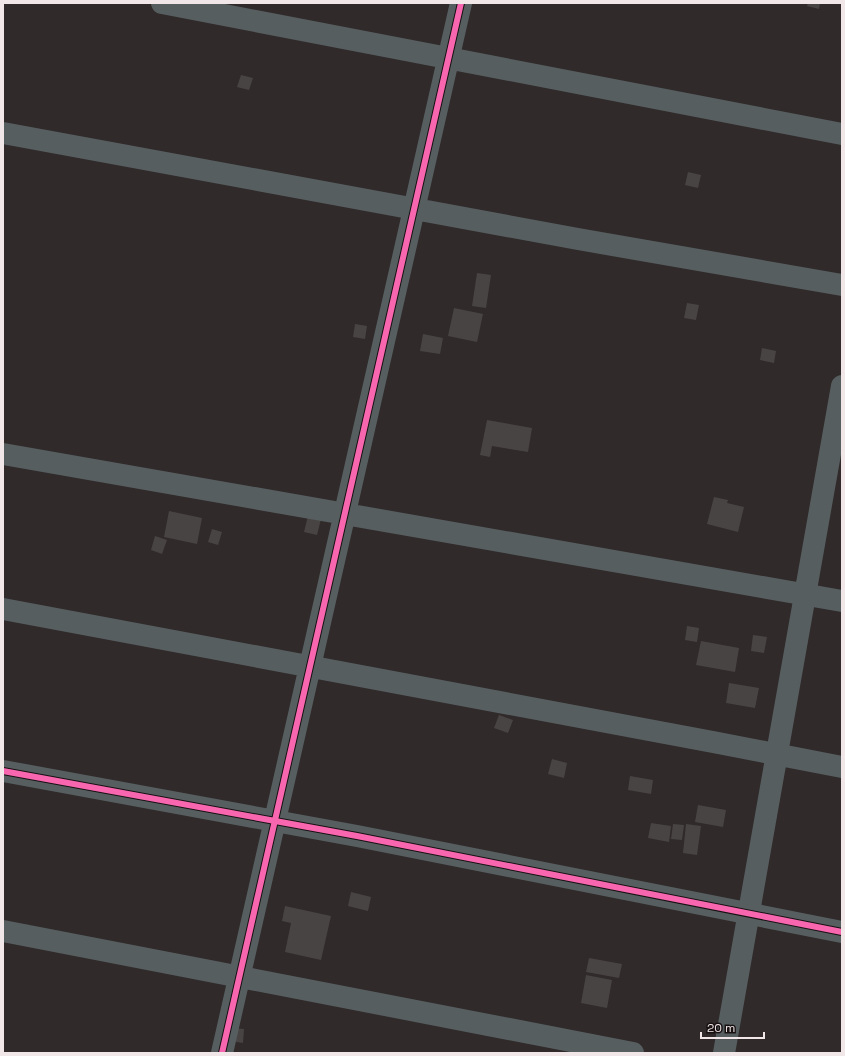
<svg xmlns="http://www.w3.org/2000/svg" width="845" height="1056" viewBox="0 0 845 1056" font-family="'Space Grotesk',sans-serif">
<style>
.building{fill:#494444}
.lines{fill:none;stroke-linecap:round;stroke-linejoin:round}
.street{stroke:#575e60;stroke-width:22}
.cycleway-casing{stroke:#171112;stroke-width:8}
.cycleway{stroke:#f766af;stroke-width:6}
</style>
<rect width="100%" height="100%" fill="#302a2a"/>
<!-- building -->
<path class="building" d="M808,3h12l-1,6 -12,-3z
M241,75l12,3 -4,12 -12,-3z
M688,172l13,3 -3,13 -13,-3z
M477,273l14,2 -5,33 -14,-2z
M687,303l12,2 -3,15 -12,-2z
M454,308l29,6 -6,28 -29,-6z
M355,324l12,2 -2,13 -12,-2z
M423,334l20,4 -3,16 -20,-3z
M762,348l14,3 -2,12 -14,-3z
M487,420l45,8 -4,24 -36,-6 -2,11 -10,-2z
M714,497l14,3 -1,3 17,4 -6,25 -31,-8z
M169,511l33,7 -5,26 -33,-7z
M308,516l13,3 -4,16 -13,-3z
M212,529l10,3 -4,13 -10,-3z
M155,536l12,4 -5,14 -11,-4z
M687,626l12,2 -2,14 -12,-2z
M753,635l14,2 -3,16 -13,-2z
M701,641l38,7 -4,24 -39,-7z
M729,683l30,5 -4,20 -29,-5z
M499,715l14,5 -5,13 -14,-5z
M552,759l15,4 -3,15 -16,-4z
M630,776l23,4 -2,14 -23,-4z
M698,805l28,5 -3,17 -28,-5z
M651,823l20,3 -2,16 -21,-4z
M673,824l11,1 -2,15 -11,-1z
M686,824l15,2 -4,29 -14,-2z
M351,892l20,5 -3,14 -20,-5z
M285,906l46,10 -10,44 -36,-8 6,-29 -9,-2z
M589,958l33,6 -3,14 -33,-6z
M586,975l26,5 -5,28 -26,-5z
M231,1028l13,1 -1,14 -13,-2z"/>
<g class="lines">
<!-- street -->
<path class="street" d="M162,3l680,131
M3,133l575,106 264,46
M3,454l839,147
M3,609l710,133 129,25
M3,771l354,65 485,96
M3,931l630,122
M222,1053l239,-1050
M724,1053l118,-667"/>
<!-- cycleway casing -->
<g class="cycleway-casing">
<path id="cycleway" d="M3,771l354,65 485,96
M222,1053l239,-1050"/>
</g>
<!-- cycleway -->
<use href="#cycleway" class="cycleway"/>
</g>
<!-- border -->
<rect width="845" height="1056" fill="none" stroke="#f1e7e9" stroke-width="8"/>
<!-- scale -->
<path d="M701 1032v6h63v-6" fill="none" stroke="#f1e7e9" stroke-width="2"/>
<text x="707" y="1032" font-size="12" fill="#f1e7e9" stroke="#171112" stroke-width="3" paint-order="stroke">20 m</text>
</svg>
